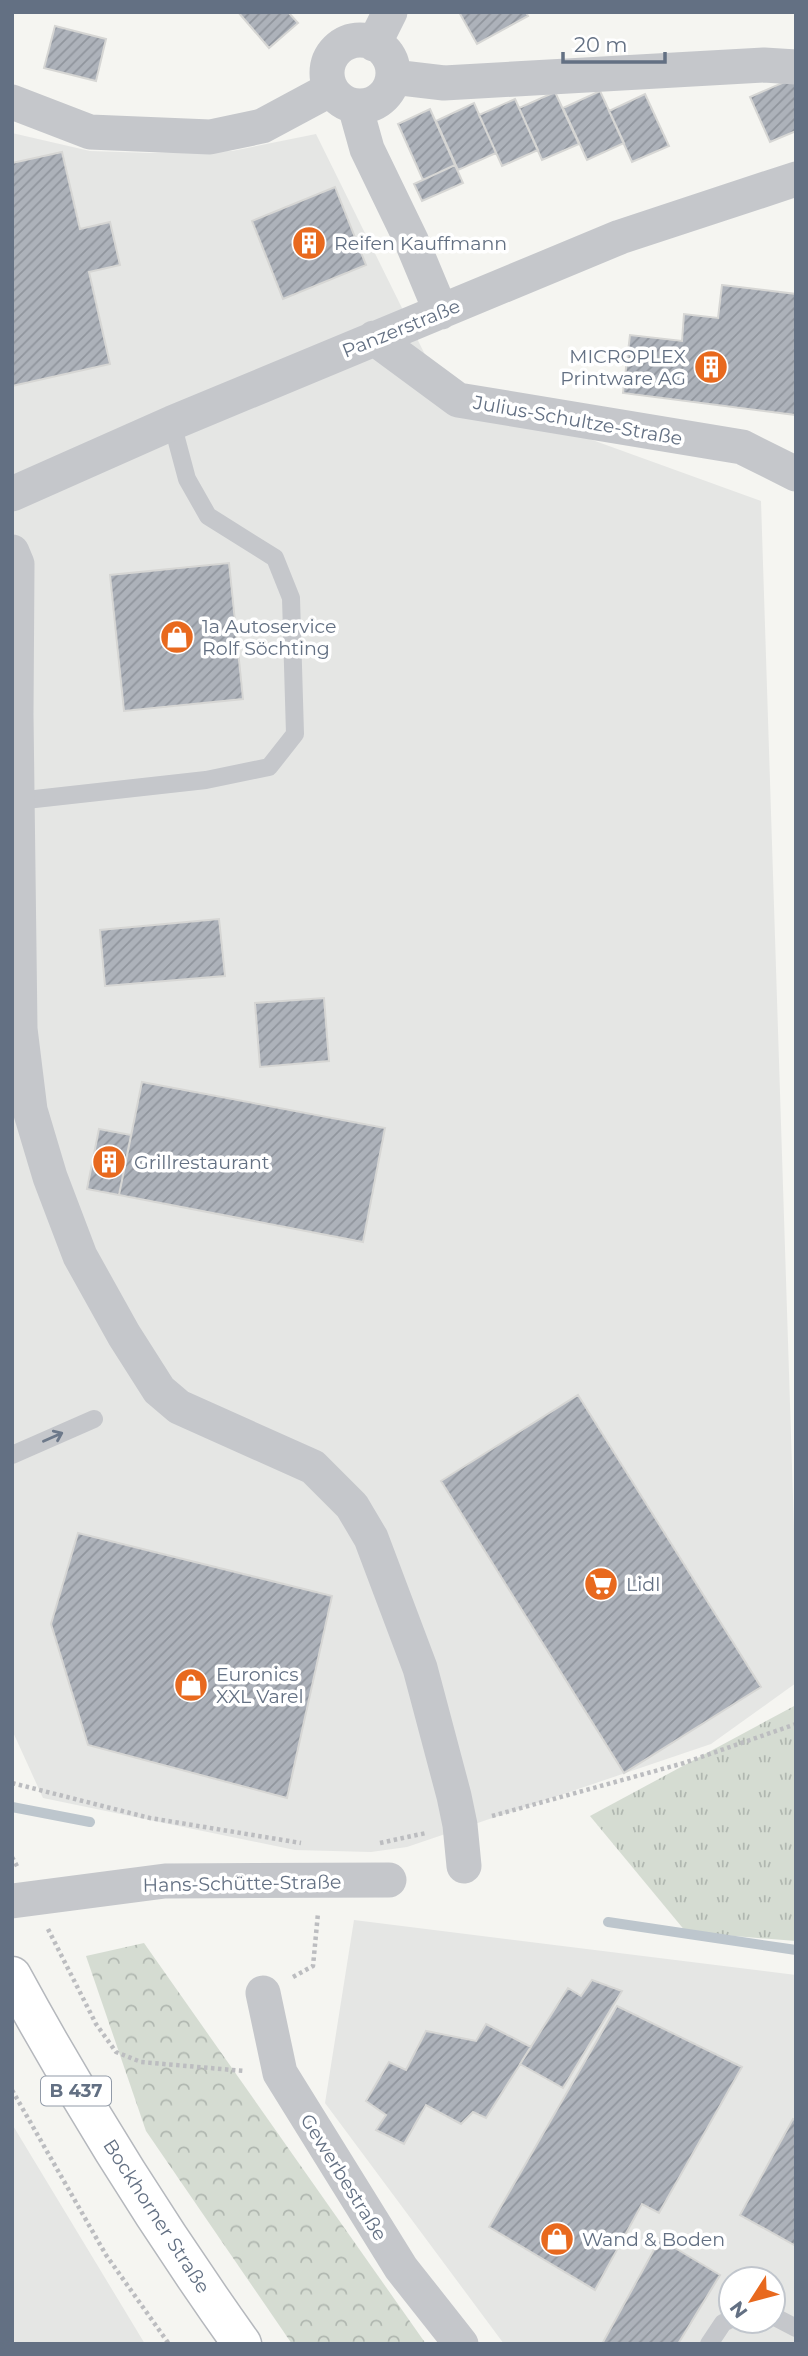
<svg xmlns="http://www.w3.org/2000/svg" width="808" height="2356" viewBox="0 0 808 2356" font-family="Montserrat,sans-serif">
<style>
.built{fill:#e5e6e4;fill-rule:evenodd}
.grass{fill:url(#grass-tufts)}
.forest{fill:url(#forest-crowns)}
.lines{fill:none;stroke-linecap:round;stroke-linejoin:round}
.stream{stroke:#bdc6cd;stroke-width:10}
.building{fill:url(#building-hatch);stroke:#d6d6d4;stroke-width:2}
.primary-casing{stroke:#b5b8bd;stroke-width:41}
.path{stroke:#bcbdc0;stroke-width:4.5;stroke-dasharray:3.5 3.5;stroke-linecap:butt}
.lane{stroke:#c5c7cb;stroke-width:18}
.street{stroke:#c5c7cb;stroke-width:35}
.primary{stroke:#fff;stroke-width:38}
.oneway{stroke:#6d798a}
.labels{text-anchor:middle;stroke-width:7;stroke-linejoin:round;paint-order:stroke}
.shield{fill:#fff;stroke:#929ba8;stroke-width:2}
.shield-label{font-size:18px;font-weight:bold;fill:#637083}
.poi-label{font-size:19px;fill:#637083;stroke:#fff;text-anchor:start}
.street-label{font-size:19px;fill:#637083;stroke:#fff}
</style>
<defs>
<pattern id="grass-tufts" width="24" height="20" patternUnits="userSpaceOnUse" patternTransform="scale(1.75)"><rect width="24" height="20" fill="#d5dcd2"/><path d="M3 7l-1-3M5 7V3M7 7l1-3M15 17l-1-3M17 17v-4M19 17l1-3" fill="none" stroke="#b0b7b0"/></pattern>
<pattern id="forest-crowns" width="20" height="18" patternUnits="userSpaceOnUse" patternTransform="scale(1.75)"><rect width="20" height="18" fill="#d5dcd2"/><path d="M2 6a3 3 0 1 1 6 0M12 15a3 3 0 1 1 6 0" fill="none" stroke="#b0b7b0"/></pattern>
<pattern id="building-hatch" width="6" height="6" patternUnits="userSpaceOnUse" patternTransform="scale(1.75)"><rect width="6" height="6" fill="#adb2ba"/><path d="M-1 1l2-2M0 6l6-6M5 7l2-2" fill="none" stroke="#90959d"/></pattern>
</defs>
<rect width="100%" height="100%" fill="#f5f5f1"/>
<!-- built -->
<path class="built" d="M12,133l78,18 61,2 81,-2 84,-17 124,251 321,116 35,1090v92l-85,61 -304,103 -36,5 -76,-2 -252,-52 -31,-68z
M354,1920l442,55v369h-292l-179,-241zM731,2279h42v42h-42z
M12,2124l133,220h-133z"/>
<!-- grass -->
<path class="grass" d="M796,1705v236l-110,-9 -96,-116z"/>
<!-- forest -->
<path class="forest" d="M144,1943l282,401h-134l-146,-213 -60,-175z"/>
<g class="lines">
<!-- stream -->
<path class="stream" d="M12,1807l78,15
M608,1922l188,28"/>
</g>
<!-- building -->
<path class="building" d="M238,12h50l10,11 -29,25z
M459,12h67l2,4 -51,28z
M55,26l51,13 -10,42 -52,-13z
M796,77v54l-26,11 -20,-45z
M600,91l24,52 -37,17 -24,-52z
M555,92l24,52 -37,16 -23,-52z
M645,94l24,52 -37,16 -23,-51z
M515,99l23,51 -36,16 -23,-51z
M474,103l22,50 -38,17 -22,-49z
M430,109l25,56 -32,15 -25,-56z
M62,152l18,77 30,-7 10,43 -31,7 21,92 -98,22v-223z
M455,165l8,18 -41,18 -8,-17z
M335,187l31,78 -83,34 -31,-78z
M722,285l74,9v121l-173,-22 7,-58 52,6 2,-27 34,4z
M229,563l14,136 -119,12 -14,-136z
M219,919l6,57 -120,10 -5,-56z
M324,998l5,63 -69,6 -5,-64z
M142,1082l243,46 -22,114 -244,-47z
M99,1129l32,6 -12,60 -32,-6z
M578,1395l183,292 -137,86 -183,-292z
M78,1533l254,63 -45,202 -199,-53 -37,-121z
M592,1980l30,11 -59,97 -43,-24 48,-76 13,8z
M617,2006l125,61 -83,146 -17,-9 -47,86 -106,-63z
M486,2024l45,23 -45,71 -13,-6 -12,12 -35,-19 -22,39 -28,-14 10,-15 -20,-14 23,-39 17,8 20,-39 50,10z
M793,2119l3,1v126l-56,-31z
M660,2239l60,36 -42,69h-76z"/>
<g class="lines">
<!-- primary casing -->
<g class="primary-casing">
<path id="primary" d="M12,1976c69,127 146,250 230,368"/>
</g>
<!-- path -->
<path class="path" d="M12,1783l138,35 151,25
M492,1816l192,-53 112,-39
M380,1843l46,-10
M12,1857l6,11
M48,1929l48,95 20,28 25,10 103,9
M293,1977l20,-11 5,-53
M12,2090l94,165 63,89"/>
<!-- lane -->
<path class="lane" d="M17,801l189,-21 63,-13 26,-33 -4,-136 -16,-40 -67,-42 -21,-37 -15,-56
M12,1455l82,-36
M773,2316l23,12
M709,2344l14,-21 8,-4"/>
<!-- street -->
<path class="street" d="M327 73a33 33 0 1 1 66 0a33 33 0 1 1-66 0Z
M374,44l16,-32
M393,77l51,6 320,-18 32,2
M12,102l78,30 120,5 52,-11 69,-37
M355,106l12,43 44,91 30,72
M374,338l84,62 284,47 54,27
M12,494l160,-71 448,-186 176,-58
M12,552l5,12 -1,150 4,315 10,81 20,67 30,79 44,79 35,55 20,17 134,60 39,39 19,32 49,130 34,128 6,29 4,41
M12,1901l153,-20 224,-1
M263,1993l17,80 121,195 60,76"/>
<!-- primary -->
<use href="#primary" class="primary"/>
</g>
<!-- one-way arrows -->
<defs><path id="oneway-shaft" d="M-6 0H5M1.5-3L5.5 0L1.5 3" fill="none" stroke-width="1.6" stroke-linecap="round" stroke-linejoin="round" transform="scale(1.75)"/></defs>
<use class="oneway" href="#oneway-shaft" transform="translate(53 1437) rotate(-24)"/>
<!-- icons -->
<defs>
<g id="building-disc" transform="scale(1.75)"><circle r="9.5" fill="#e8691e" stroke="#fff"/><path d="M-4-6H4V6H1V3H-1V6H-4ZM-2.5-4.3h1.7v1.8h-1.7ZM.8-4.3h1.7v1.8H.8ZM-2.5-1h1.7V.8h-1.7ZM.8-1h1.7V.8H.8Z" fill="#fff"/></g>
<g id="shop-disc" transform="scale(1.75)"><circle r="9.5" fill="#e8691e" stroke="#fff"/><path d="M-5-2.5h2.3a2.7 3.5 0 0 1 5.4 0H5L5.5 6h-11ZM-1.5-2.5h3a1.5 2.3 0 0 0-3 0Z" fill="#fff"/></g>
<g id="supermarket-disc" transform="scale(1.75)"><circle r="9.5" fill="#e8691e" stroke="#fff"/><path d="M-6-5.5h2.5l.6 2H6L4.5 2H-2.5L-4.4-4H-6ZM-1.5 3.2a1.3 1.3 0 1 0 .1 0ZM3 3.2a1.3 1.3 0 1 0 .1 0Z" fill="#fff"/></g>
</defs>
<g fill-rule="evenodd">
<use href="#building-disc" x="309" y="243"/>
<use href="#building-disc" x="711" y="367"/>
<use href="#shop-disc" x="177" y="637"/>
<use href="#building-disc" x="109" y="1162"/>
<use href="#supermarket-disc" x="601" y="1584"/>
<use href="#shop-disc" x="191" y="1685"/>
<use href="#shop-disc" x="557" y="2239"/>
</g>
<g class="labels">
<!-- shield labels -->
<rect class="shield" x="41" y="2076.5" width="70" height="29" rx="5"/>
<g class="shield-label">
<text x="76" y="2097">B 437</text>
</g>
<!-- poi labels -->
<g class="poi-label">
<text x="334" y="250">Reifen Kauffmann</text>
<text x="686" y="363" text-anchor="end">MICROPLEX<tspan x="686" dy="22">Printware AG</tspan></text>
<text x="202" y="633">1a Autoservice<tspan x="202" dy="22">Rolf Söchting</tspan></text>
<text x="134" y="1169">Grillrestaurant</text>
<text x="626" y="1591">Lidl</text>
<text x="216" y="1681">Euronics<tspan x="216" dy="22">XXL Varel</tspan></text>
<text x="582" y="2246">Wand &amp; Boden</text>
</g>
<!-- street labels -->
<g class="street-label">
<text transform="translate(401 328) rotate(-22)" y="7">Panzerstraße</text>
<text transform="translate(578 420) rotate(10)" y="7">Julius-Schultze-Straße</text>
<text transform="translate(242 1883) rotate(-1)" y="7">Hans-Schütte-Straße</text>
<text transform="translate(344 2177) rotate(58)" y="7">Gewerbestraße</text>
<text transform="translate(157 2216) rotate(57)" y="7">Bockhorner Straße</text>
</g>
</g>
<!-- border -->
<rect width="808" height="2356" fill="none" stroke="#637083" stroke-width="28"/>
<!-- north arrow -->
<g transform="translate(752 2300) rotate(234)"><circle r="33" fill="#ffffff" stroke="#c1c6cd" stroke-width="2"/>
<path d="M0-5L12 26L0 18L-12 26Z" fill="#e8691e"/>
<text y="-10" font-size="19" font-weight="bold" text-anchor="middle" fill="#637083">N</text>
</g>
<!-- scale -->
<path d="M563 52v10h102v-10" fill="none" stroke="#637083" stroke-width="3.5"/>
<text x="574" y="52" font-size="21" fill="#637083" stroke="#ffffff" stroke-width="5" paint-order="stroke">20 m</text>
</svg>
